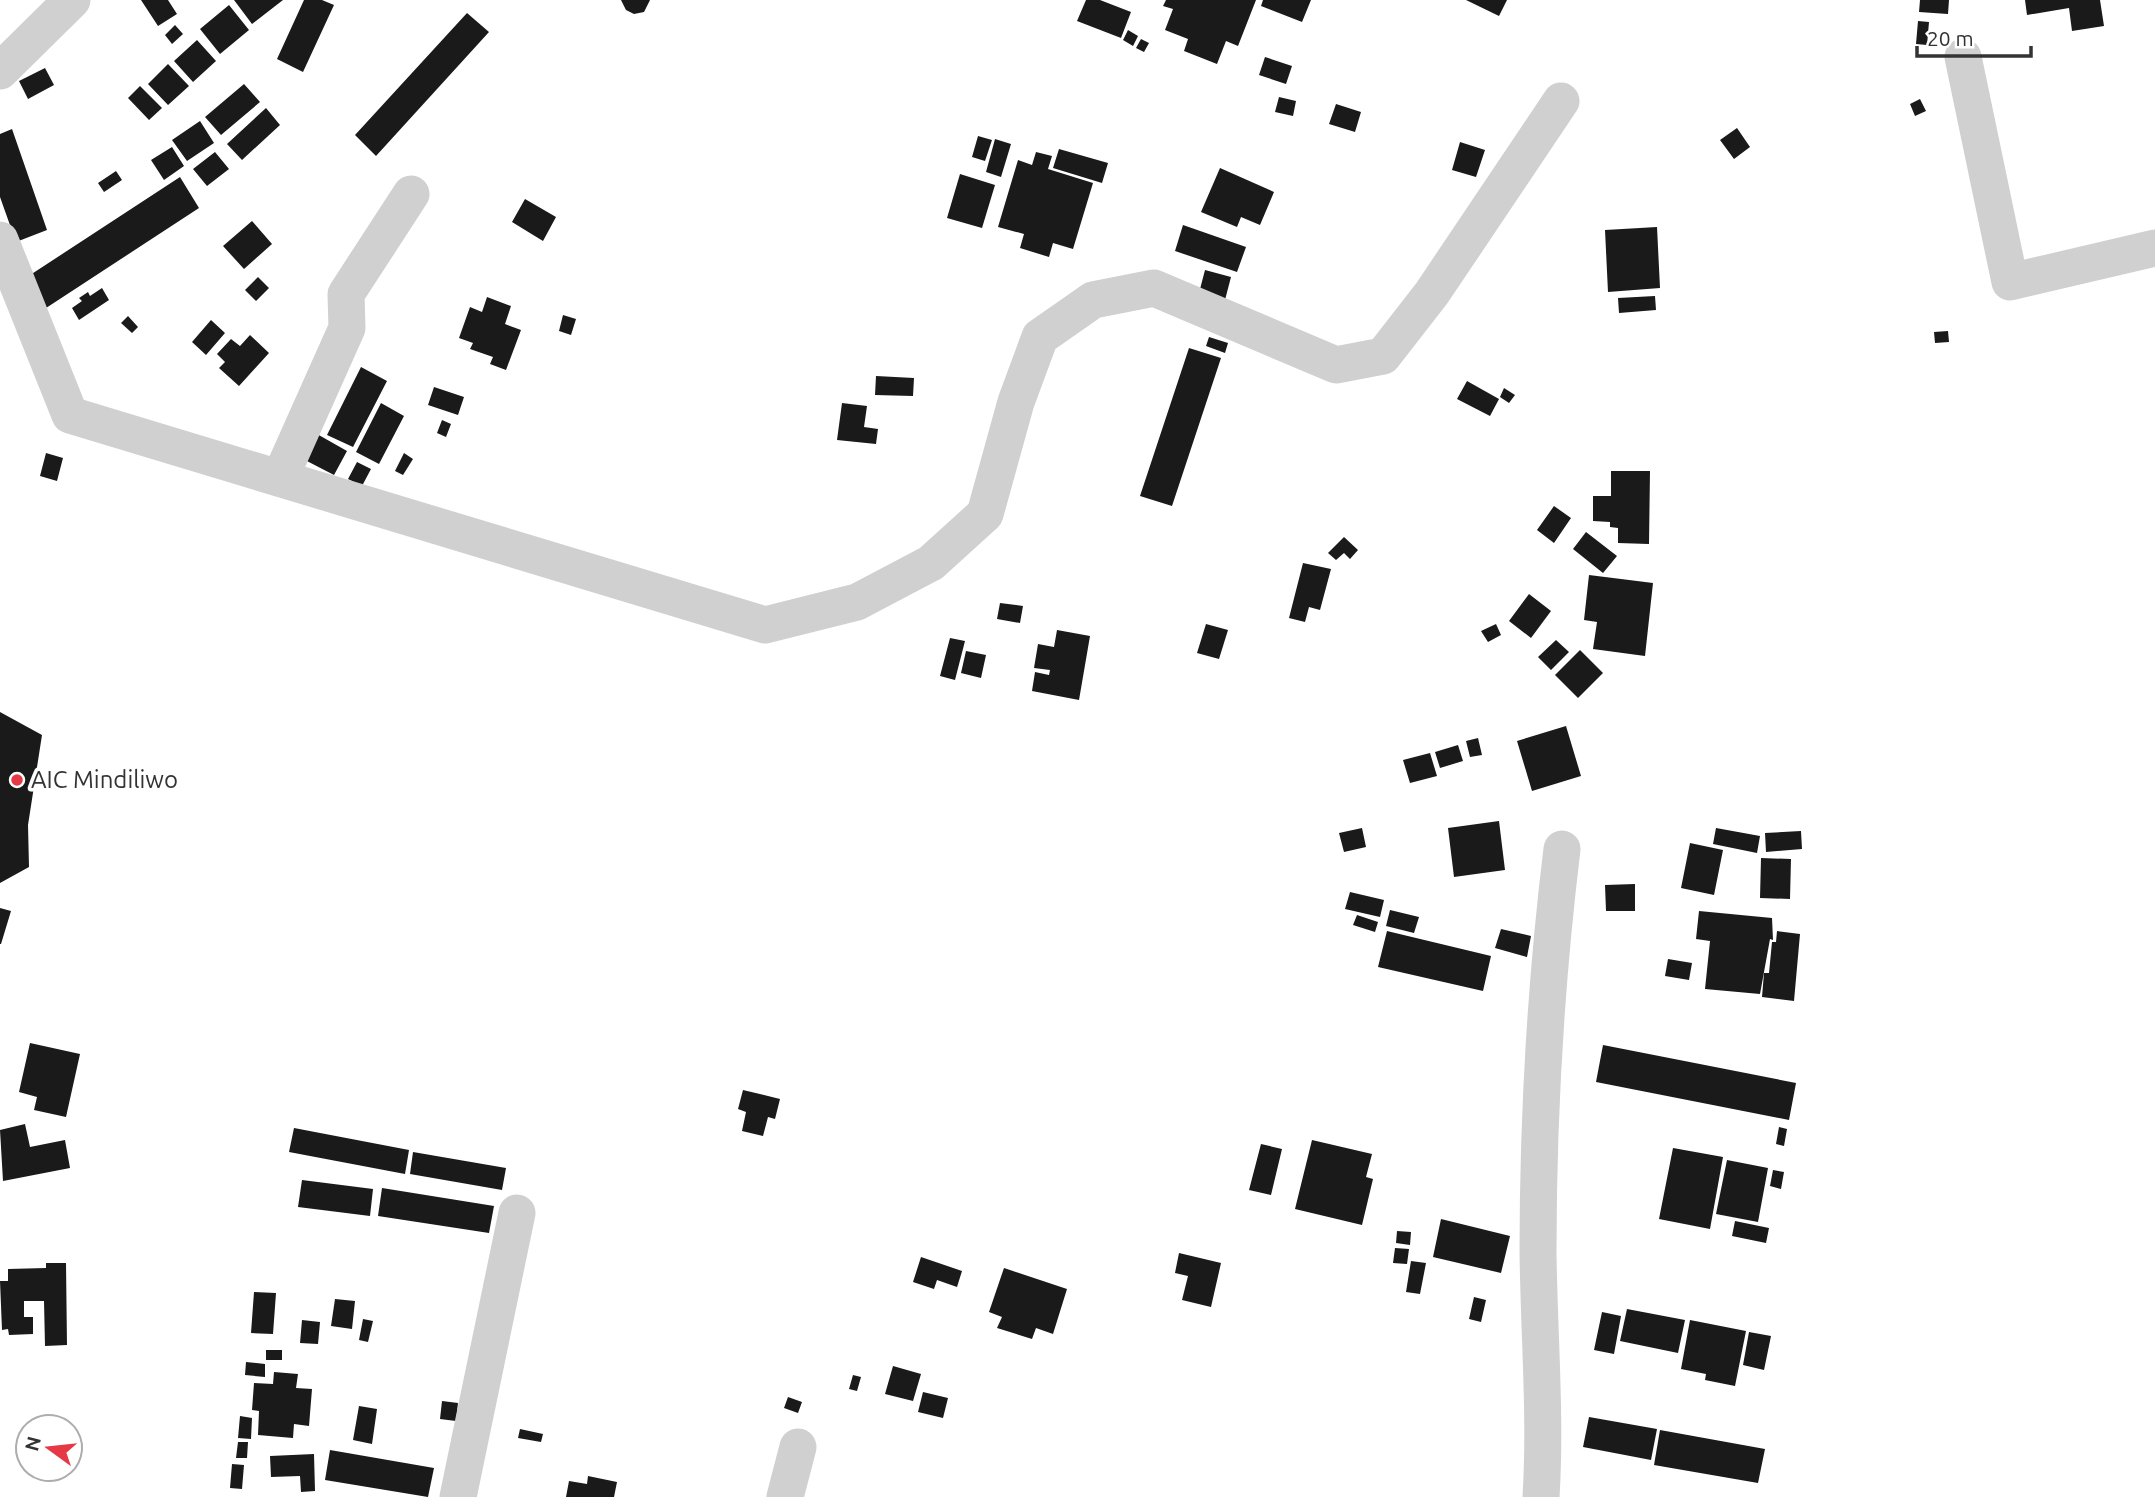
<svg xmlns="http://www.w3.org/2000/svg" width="2155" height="1497" viewBox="0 0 2155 1497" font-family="Ubuntu,sans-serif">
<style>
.building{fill:#1a1a1a}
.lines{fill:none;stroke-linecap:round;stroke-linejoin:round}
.minor{stroke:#d0d0d0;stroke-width:37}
.poi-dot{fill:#e63946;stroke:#fff;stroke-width:2.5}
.labels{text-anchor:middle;stroke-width:7;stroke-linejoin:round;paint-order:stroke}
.poi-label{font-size:24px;fill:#333;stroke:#fff;text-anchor:start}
</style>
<rect width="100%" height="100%" fill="#fff"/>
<!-- building -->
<path class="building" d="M141,0h27l9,14 -19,12z
M234,0h49l-31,24z
M304,0h18l12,5 -31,67 -26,-13z
M621,0h29l-6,12 -10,2 -8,-4z
M1086,0h14l31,12 -10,26 -44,-17z
M1166,0h90l-18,46 -12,-5 -9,23 -33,-13 4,-12 -23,-9 8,-21 -10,-3z
M1263,0h48l-9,22 -41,-16z
M1466,0h41l-8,16z
M1920,0h29l-1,14 -29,-2z
M2025,0h75l4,26 -32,5 -3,-23 -42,7z
M229,5l20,25 -29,24 -20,-25z
M467,13l22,19 -113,124 -21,-21z
M1918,21l11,1 -2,23 -11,-1z
M175,25l8,9 -11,10 -7,-9z
M1128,30l10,6 -5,10 -10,-6z
M1141,39l8,4 -5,9 -8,-4z
M197,40l19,21 -23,21 -19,-21z
M1265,57l27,9 -6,18 -27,-9z
M168,64l21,22 -21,19 -20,-21z
M45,68l9,17 -26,14 -9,-18z
M244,84l16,18 -39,33 -16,-18z
M140,86l22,22 -13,12 -21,-22z
M1279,97l17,4 -3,15 -18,-4z
M1920,99l6,12 -11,5 -5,-12z
M1336,104l25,8 -6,20 -26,-8z
M266,108l14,17 -38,35 -15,-16z
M200,121l14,22 -27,18 -15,-21z
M1737,128l13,19 -16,12 -14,-19z
M12,129l35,101 -31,12 -16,-45v-63z
M978,136l14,4 -7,21 -13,-4z
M995,139l16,5 -10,33 -15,-5z
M1460,142l25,8 -9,27 -24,-7z
M172,147l12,19 -20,14 -13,-20z
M1059,149l49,14 -6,20 -49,-15z
M215,152l14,17 -22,17 -14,-17z
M1036,152l16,4 -4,13 45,14 -20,66 -20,-6 -4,14 -29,-9 4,-14 -26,-7 20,-67 14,5z
M1220,168l54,24 -14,33 -19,-8 -4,10 -36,-15z
M116,171l6,9 -18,12 -6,-9z
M960,174l35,11 -13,43 -35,-10z
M180,177l19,31 -156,102 -19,-31z
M525,199l31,18 -13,24 -31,-19z
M252,221l20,23 -28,25 -21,-23z
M1183,225l63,22 -9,25 -62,-21z
M1657,227l3,61 -52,4 -3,-62z
M1205,270l26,7 -6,23 -26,-7z
M258,277l11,11 -13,13 -11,-11z
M102,288l7,12 -30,20 -7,-12 10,-7 -3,-3 9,-6 2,4z
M1655,296l1,14 -37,3 -1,-15z
M487,297l24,9 -6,18 16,6 -15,40 -16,-6 3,-7 -23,-8 3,-6 -14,-5 11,-31 12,5z
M563,315l13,4 -5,16 -12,-4z
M128,316l10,11 -6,6 -11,-10z
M211,320l14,13 -19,22 -14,-13z
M1948,331l1,11 -14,1 -1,-11z
M250,335l19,18 -30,33 -20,-18 6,-6 -8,-8 14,-15 9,7z
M1209,337l19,6 -3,10 -19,-7z
M1189,348l32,10 -49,148 -32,-10z
M361,367l26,14 -34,66 -26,-12z
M876,376l38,2 -1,18 -38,-1z
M1467,381l32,18 -9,17 -33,-17z
M434,387l30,10 -6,18 -30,-10z
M1504,388l11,7 -6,8 -9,-6z
M381,403l23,13 -25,48 -23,-12z
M842,403l25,3 -3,21 14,2 -2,15 -39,-4z
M442,420l9,4 -5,13 -9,-4z
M317,434l30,17 -13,24 -31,-16z
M46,453l17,5 -6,23 -17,-5z
M404,453l9,6 -10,16 -8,-4z
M357,462l14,7 -9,17 -14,-7z
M1611,471h39l-1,73 -31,-1v-15l-8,-1v-5l-17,-1v-25h18z
M1554,506l17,12 -17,25 -17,-13z
M1586,532l31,24 -14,17 -30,-24z
M1344,537l14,13 -8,9 -6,-6 -8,7 -8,-7z
M1303,563l28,6 -11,41 -11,-3 -4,15 -16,-4z
M1589,575l64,8 -8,73 -52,-7 4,-27 -13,-2z
M1529,594l22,17 -20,27 -22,-17z
M1000,603l23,3 -3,17 -23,-4z
M1206,624l22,6 -9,29 -22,-6z
M1496,624l5,11 -13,7 -7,-11z
M1057,630l33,6 -11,64 -47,-9 3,-19 14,3 1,-5 -16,-2 4,-24 16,3z
M950,638l15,3 -10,39 -15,-4z
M1556,640l13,12 -18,18 -13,-13z
M1580,650l23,23 -25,25 -23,-23z
M966,651l20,4 -5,23 -20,-5z
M0,712l42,23 -14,90 1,42 -29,16z
M1566,726l15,50 -49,15 -15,-50z
M1478,738l4,17 -12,2 -4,-16z
M1458,745l5,16 -23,7 -5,-16z
M1430,753l7,23 -27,7 -7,-23z
M1499,821l6,49 -51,7 -6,-49z
M1362,828l4,19 -22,5 -5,-19z
M1716,828l44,8 -3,17 -44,-9z
M1801,831l1,18 -36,3 -1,-19z
M1690,843l33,7 -9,45 -33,-7z
M1761,858l30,1 -1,40 -30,-1z
M1635,884v27h-29l-1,-26z
M1350,892l34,8 -4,17 -35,-8z
M0,908l11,3 -10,33h-1z
M1390,910l29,7 -5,16 -28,-7z
M1699,911l73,7 1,22 -3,-1 -10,55 -55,-5 5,-48 -14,-2z
M1357,915l21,7 -3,10 -22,-7z
M1501,929l30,7 -4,21 -32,-9z
M1387,931l104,25 -8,35 -105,-24z
M1777,931l23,3 -6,67 -32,-4 2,-24h5l3,-31h4z
M1668,959l24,4 -3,17 -24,-4z
M30,1043l50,11 -14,63 -32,-7 3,-13 -18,-5z
M1603,1045l193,38 -7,37 -193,-38z
M743,1090l37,9 -5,20 -7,-2 -5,19 -21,-5 4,-19 -8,-3z
M25,1124l5,23 35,-7 5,28 -67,13 -3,-51z
M1779,1127l8,2 -3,17 -8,-2z
M294,1128l115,22 -4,24 -116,-22z
M1312,1140l60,14 -6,23 7,2 -11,46 -67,-16z
M1261,1144l21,5 -11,46 -22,-5z
M1673,1148l50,9 -13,72 -51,-10z
M413,1152l93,16 -4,22 -92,-16z
M1727,1160l41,8 -10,54 -42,-8z
M1773,1170l11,2 -3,17 -11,-3z
M302,1180l71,9 -3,27 -72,-9z
M382,1188l112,18 -5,27 -111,-17z
M1441,1219l69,17 -9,37 -68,-16z
M1735,1221l34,7 -3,15 -34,-7z
M1397,1231l14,1 -1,13 -14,-2z
M1395,1248l14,1 -2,15 -14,-1z
M1179,1253l42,10 -10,44 -29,-7 6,-24 -13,-3z
M921,1257l41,14 -5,16 -20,-7 -3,9 -21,-7z
M1411,1261l15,2 -6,31 -14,-2z
M46,1263h20l1,82 -22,1 -1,-45h-20v16h9v17l-24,1 -1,-6 -6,1 -2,-49h8v-12l38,-1z
M1004,1268l63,21 -14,45 -17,-6 -4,11 -35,-11 5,-11 -13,-5z
M254,1292l22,1 -3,41 -22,-1z
M1474,1297l12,3 -5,22 -12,-3z
M335,1299l20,2 -3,28 -21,-3z
M1627,1309l58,11 -7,33 -58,-12z
M1602,1312l19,4 -7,38 -20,-4z
M363,1319l10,2 -5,21 -9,-2z
M302,1320l18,2 -2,22 -18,-1z
M1690,1320l56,11 -11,55 -30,-6 1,-6 -25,-5z
M1749,1332l22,4 -7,34 -21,-5z
M266,1350h16v10h-16z
M246,1362l19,2v13l-20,-2z
M893,1366l28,8 -8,27 -28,-7z
M274,1372l24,2 -2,14 16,1 -3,37 -15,-2 -1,14 -35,-3 1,-24 -7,-1 2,-27 19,1z
M853,1375l8,2 -4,14 -8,-2z
M923,1392l25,6 -5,20 -25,-6z
M788,1397l14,5 -4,11 -14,-5z
M442,1401l16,2 -2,18 -16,-2z
M359,1406l18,3 -5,35 -19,-4z
M240,1416l12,2 -1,21 -13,-1z
M1589,1417l68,12 -6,31 -68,-13z
M520,1429l23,5 -2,8 -23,-4z
M1660,1430l105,19 -7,34 -104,-18z
M238,1442h10l-1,16h-11z
M330,1450l104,18 -6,29 -103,-17z
M314,1454l1,37 -14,1 -1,-16 -29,1 -1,-21z
M232,1464l12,1 -2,24 -12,-1z
M588,1476l29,6 -3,15h-48l3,-16 18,3z"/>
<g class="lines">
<!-- minor -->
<path class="minor" d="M1963,57l47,225 145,-34
M0,71l72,-71
M0,240l70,175 695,210 92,-23 74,-39 54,-49 31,-112 24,-65 53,-37 61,-12 182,77 47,-9 49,-63 129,-192
M280,478l67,-150 -1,-34 65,-100
M458,1497l59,-284
M785,1497l13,-50
M1541,1497c5,-81 -2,-163 -3,-245 0,-132 8,-272 24,-403"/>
</g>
<!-- markers -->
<circle class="poi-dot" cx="17" cy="780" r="7"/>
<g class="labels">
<!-- poi labels -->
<g class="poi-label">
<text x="31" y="788">AIC Mindiliwo</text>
</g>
</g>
<!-- north arrow -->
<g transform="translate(49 1448) rotate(285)"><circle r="33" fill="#ffffff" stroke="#adadad" stroke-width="2"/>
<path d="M0-5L12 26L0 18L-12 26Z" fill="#e63946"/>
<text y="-10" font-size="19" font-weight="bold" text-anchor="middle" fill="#333333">N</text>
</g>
<!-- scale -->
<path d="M1917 46v10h114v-10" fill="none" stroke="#333333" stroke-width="3.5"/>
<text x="1927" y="46" font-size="21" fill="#333333" stroke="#ffffff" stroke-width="5" paint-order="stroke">20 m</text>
</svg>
